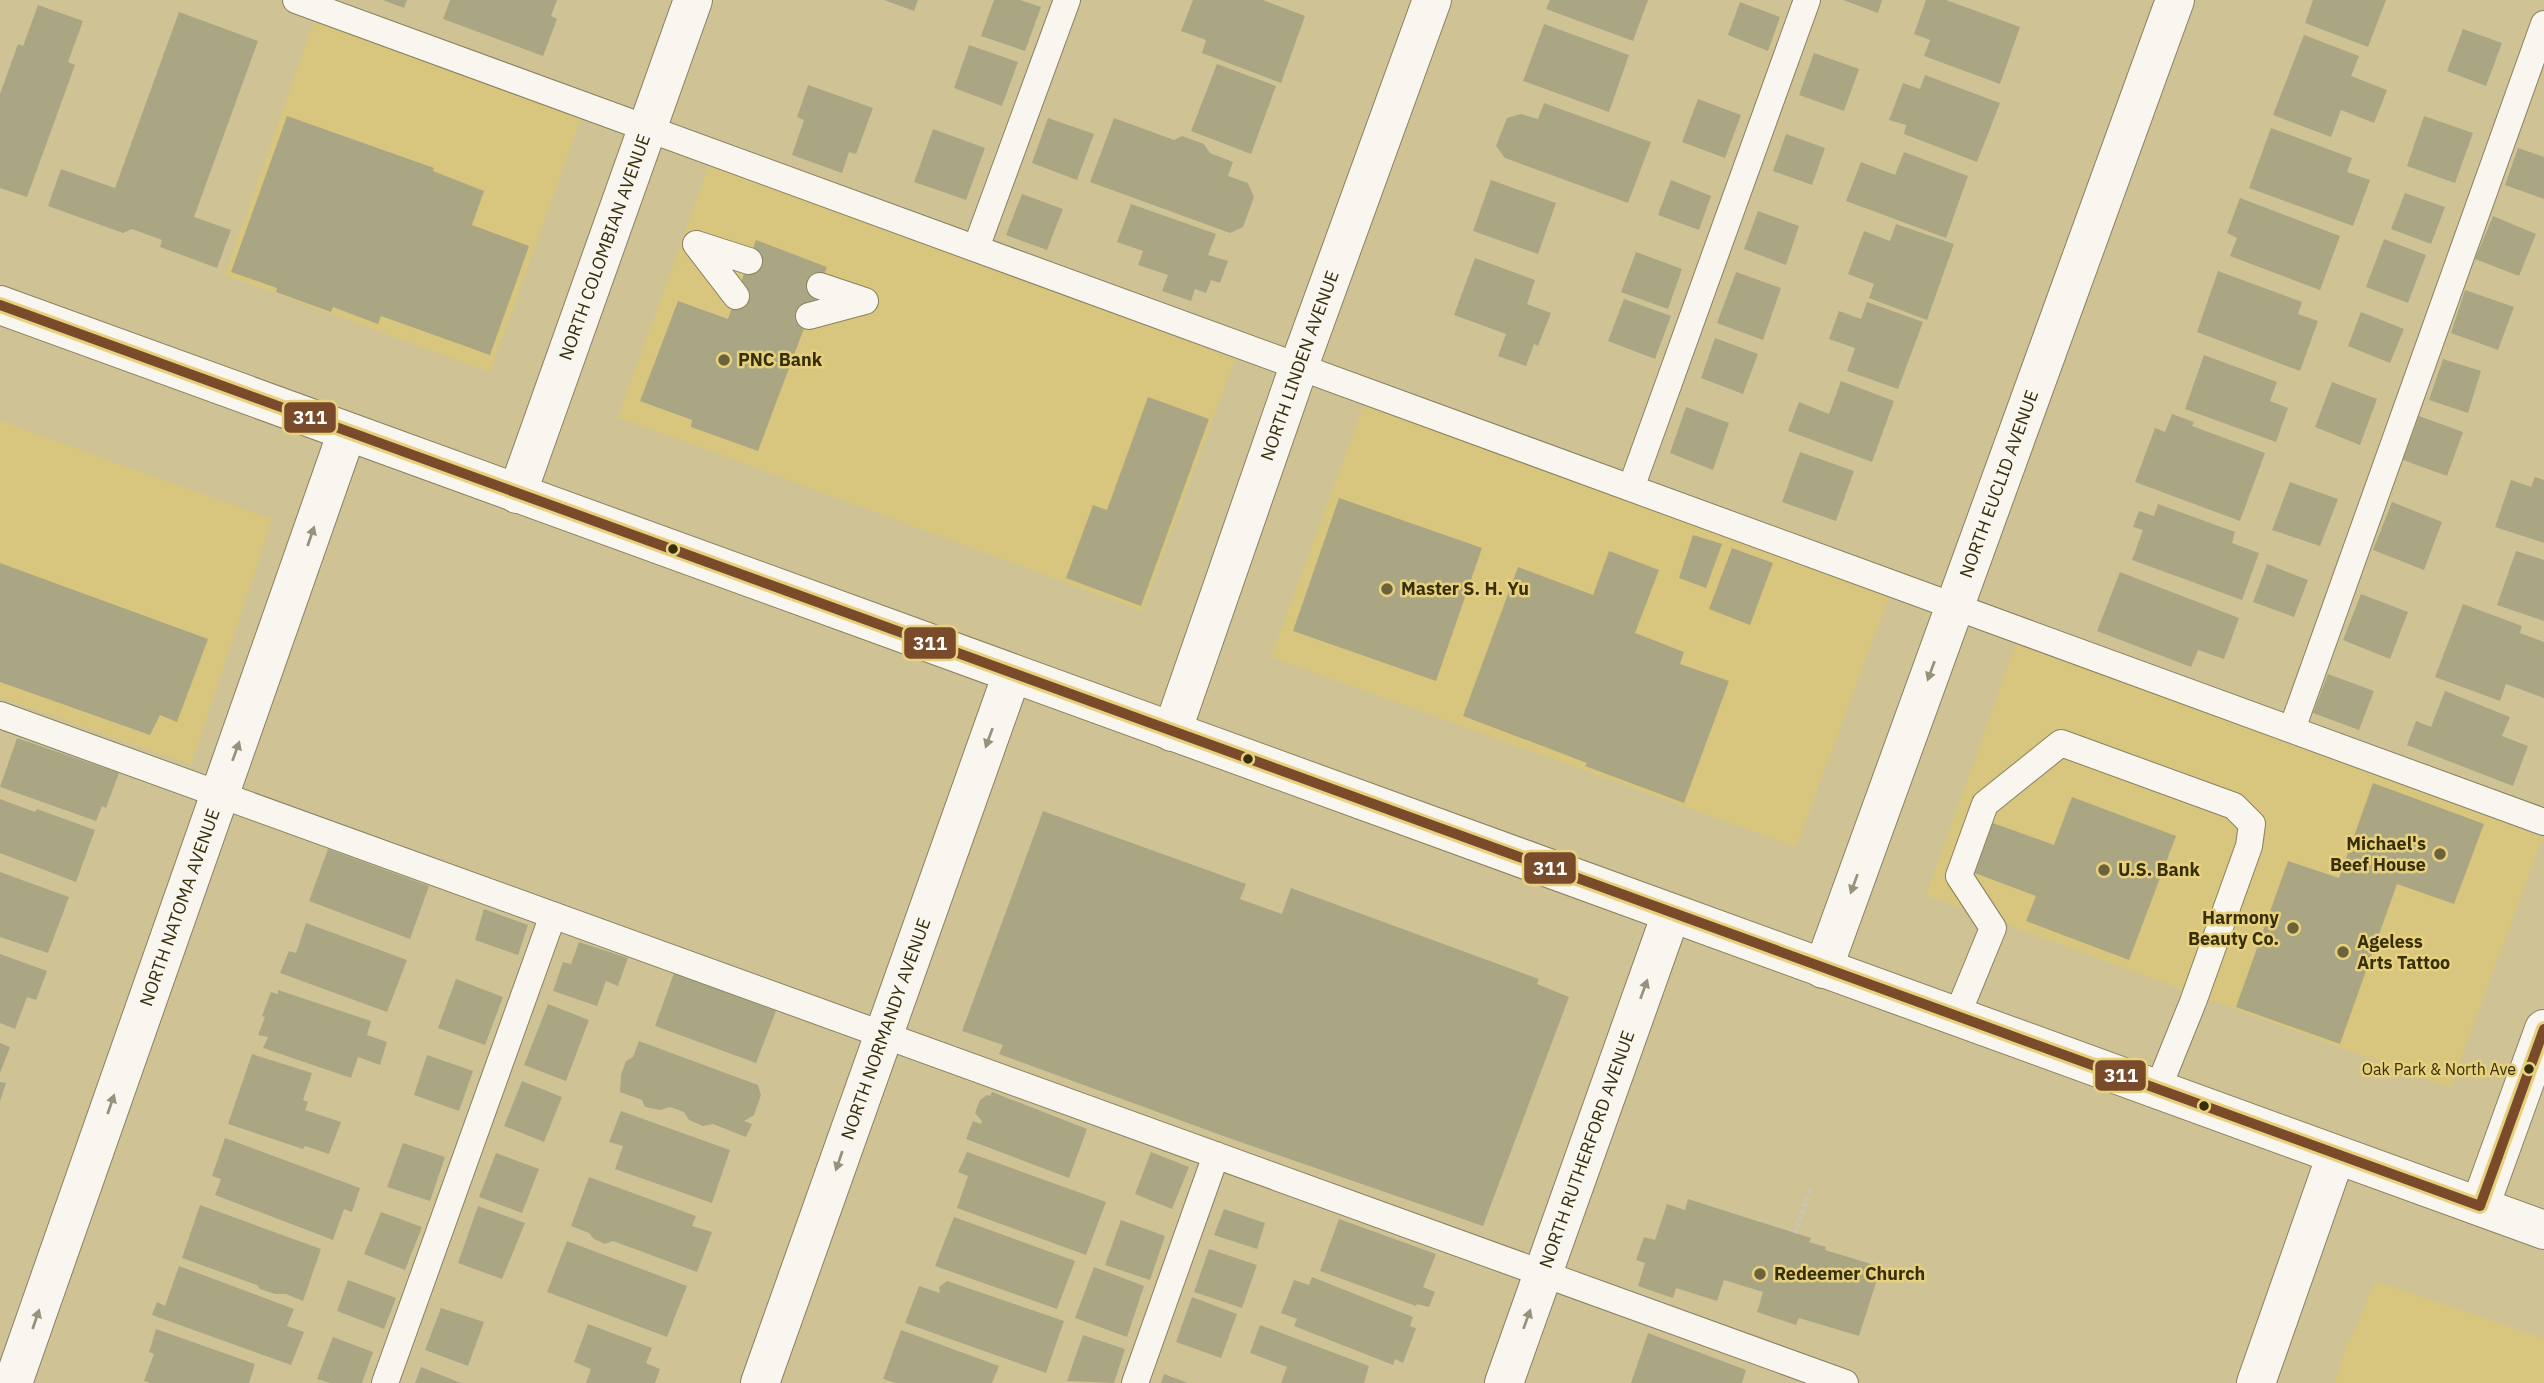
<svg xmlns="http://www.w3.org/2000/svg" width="2544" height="1383" viewBox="0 0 2544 1383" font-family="'IBM Plex Sans',sans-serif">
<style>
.built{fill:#d8c67e}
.building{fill:#aaa683}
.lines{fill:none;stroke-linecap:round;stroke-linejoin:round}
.lane-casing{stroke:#898060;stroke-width:28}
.street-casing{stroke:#898060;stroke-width:40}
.secondary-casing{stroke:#898060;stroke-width:40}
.primary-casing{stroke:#898060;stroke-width:40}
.path{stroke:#c9c6b8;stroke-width:4.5;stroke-dasharray:3.5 3.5;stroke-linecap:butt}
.lane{stroke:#f8f6ef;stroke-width:26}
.street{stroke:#f8f6ef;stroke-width:38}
.secondary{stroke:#f8f6ef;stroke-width:38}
.primary{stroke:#f8f6ef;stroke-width:38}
.bus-1-casing{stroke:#e7d17e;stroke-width:16}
.bus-1{stroke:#7a4b2a;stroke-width:10}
.oneway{fill:#98927c}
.poi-dot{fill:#6c623b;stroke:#e7d17e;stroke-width:2.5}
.bus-dot{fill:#372e0a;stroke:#e7d17e;stroke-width:2.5}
.labels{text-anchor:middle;stroke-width:5;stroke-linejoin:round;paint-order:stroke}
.bus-label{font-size:16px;fill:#372e0a;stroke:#e7d17e;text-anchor:end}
.street-label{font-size:18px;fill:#372e0a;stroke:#e7d17e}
.poi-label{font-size:18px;font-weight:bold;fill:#372e0a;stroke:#e7d17e;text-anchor:start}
.line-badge{stroke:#e7d17e;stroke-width:2.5}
.badge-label{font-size:19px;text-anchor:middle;font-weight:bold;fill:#fff}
</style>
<rect width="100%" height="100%" fill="#cfc396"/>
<!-- built -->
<path class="built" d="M314,21l267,98 -91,253 -265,-97z
M709,165l526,194 -93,252 -524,-194z
M1364,404l525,193 -93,250 -525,-190z
M0,421l272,98 -81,246 -191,-68z
M2016,644l527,193 -93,251 -524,-193z
M2376,1281l168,58v44h-209l9,-30z"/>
<!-- building -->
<path class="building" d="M383,0h24l-3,8z
M450,0h107l-6,16 6,3 -14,37 -100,-37z
M884,0h34l-4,11z
M994,0h26l21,7 -16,44 -44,-15z
M1193,0h70l42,16 -24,67 -79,-30 4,-13 -25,-9z
M1550,0h98l-15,41 -87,-32z
M1843,0h39l-4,13z
M1926,0h20l74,27 -20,57 -76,-28 6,-16 -16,-6z
M2313,0h73l-18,47 -63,-24z
M1740,2l40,15 -12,34 -40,-16z
M38,5l45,16 -15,41 7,3 -48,132 -27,-9v-94l18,-50 5,2z
M179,12l79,29 -64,176 37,13 -14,38 -57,-21 2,-7 -30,-11 -9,4 -75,-27 13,-37 54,19z
M1544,24l85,31 -20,57 -86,-31z
M2463,29l39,14 -16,43 -39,-15z
M2304,35l55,21 -8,20 36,14 -13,33 -33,-13 -10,27 -58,-22z
M969,45l49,17 -16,44 -48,-18z
M1814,53l45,16 -15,42 -45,-16z
M1217,64l59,22 -25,68 -60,-23z
M1925,75l75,28 -23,59 -73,-28 2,-9 -17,-5 14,-37 17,6z
M808,85l65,23 -17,46 -7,-2 -7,21 -50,-18 12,-35 -7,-3z
M1698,99l43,16 -16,43 -43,-16z
M1544,103l107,39 -23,61 -123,-45 -9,-12 11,-28 14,-4 17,5z
M287,116l147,52 -1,3 51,20 -12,34 57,21 -39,109 -109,-39 -3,8 -45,-17 -2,5 -55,-20 1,-4 -46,-16z
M2424,116l49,17 -18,50 -48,-17z
M1048,118l46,16 -17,46 -45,-17z
M1114,118l60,22 8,-4 22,8 6,9 23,9 -5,14 20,7 6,14 -11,30 -13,6 -140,-51z
M2271,128l81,30 -5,14 23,8 -17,46 -104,-38z
M933,129l52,19 -19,52 -52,-18z
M1786,134l39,14 -13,37 -39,-14z
M2518,148l26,9v42l-39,-14z
M1904,152l64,24 -22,62 -100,-37 15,-39 34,13z
M1491,180l65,23 -18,51 -65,-23z
M1671,180l40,16 -12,34 -41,-15z
M2405,193l40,14 -14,37 -40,-15z
M1022,194l41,15 -16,41 -41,-15z
M2240,198l100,38 -20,54 -90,-34 7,-18 -10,-5z
M1131,204l85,30 -8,21 20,6 -8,22 -9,-3 -5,13 -11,-4 -4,12 -29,-10 6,-16 -30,-10 5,-14 -26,-9z
M1758,211l41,15 -13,39 -42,-16z
M2493,216l43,18 -17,42 -44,-17z
M1896,224l58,20 -27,76 -58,-22 5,-14 -26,-10 16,-43 26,10z
M2384,239l42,16 -18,48 -42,-16z
M756,240l71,27 -69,184 -67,-24 1,-7 -52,-19 38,-100 50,18z
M1636,252l46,17 -14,40 -47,-17z
M1475,258l60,22 -8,24 24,9 -13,33 -4,-2 -8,22 -28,-10 8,-22 -52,-19z
M2218,271l84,31 -4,12 20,7 -18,50 -103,-39z
M1736,272l45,16 -18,52 -46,-17z
M2465,290l49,17 -16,43 -47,-17z
M1624,299l47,17 -16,43 -47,-18z
M1867,302l56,20 -25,67 -51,-18 8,-23 -26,-9 10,-28 22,8z
M2361,312l43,17 -14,34 -42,-17z
M1715,338l43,16 -15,40 -42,-16z
M2204,355l73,27 -7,19 18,7 -12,34 -91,-33z
M2443,359l38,12 -13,42 -39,-13z
M1841,381l53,20 -22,61 -84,-31 11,-29 30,12z
M2332,382l45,17 -17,46 -45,-18z
M1148,397l61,22 -68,187 -75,-28 27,-73 14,5z
M1686,407l43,16 -16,47 -43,-17z
M2172,414l22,8 -2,4 73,27 -25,68 -105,-39 20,-54 10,4z
M2419,416l44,16 -16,44 -44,-16z
M1800,452l54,19 -18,50 -54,-19z
M2535,477l9,3v63l-49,-16 16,-47 20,7z
M2290,482l48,17 -18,47 -48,-16z
M1339,498l143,50 -46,133 -143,-50z
M2392,502l50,20 -18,48 -51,-20z
M2158,504l77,28 -3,11 27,10 -17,47 -110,-40 11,-30 -10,-3 6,-16 15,5z
M1693,535l29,9 -16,44 -27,-10z
M1732,548l41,15 -23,62 -41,-16z
M1609,551l50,19 -24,63 49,19 -4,12 49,17 -45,122 -99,-37 2,-3 -124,-47 55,-149 75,28z
M2516,551l28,9v61l-47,-16z
M0,563l208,76 -31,83 -17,-7 -10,20 -150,-53z
M2267,564l41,16 -14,37 -41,-15z
M2120,572l119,46 -15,41 -26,-9 -7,17 -94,-36z
M2361,594l47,18 -18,47 -47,-19z
M2463,604l59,22 -2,7 24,9v56l-38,-14 -6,17 -65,-24z
M2328,674l46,17 -15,39 -46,-17z
M2445,691l65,26 -8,19 26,10 -15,40 -106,-41 9,-24 15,6z
M17,738l102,35 -13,35 -4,-2 -6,15 -96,-34z
M2373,783l111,41 -30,80 -57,-20 -57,160 -104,-37 52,-146 51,17z
M2072,797l104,39 -47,124 -103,-39 10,-25 -64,-24 18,-50 64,23z
M0,799l35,13 2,-3 58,21 -19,52 -76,-29z
M1043,811l203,73 -6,15 42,15 9,-26 248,91 -2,5 32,13 -86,229 -257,-89 -227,-83 4,-9 -41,-14z
M328,849l101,37 -19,53 -101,-38z
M0,872l69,25 -21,56 -48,-16z
M484,909l44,16 -10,30 -43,-15z
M306,923l101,37 -20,52 -107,-39 9,-22 7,2z
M579,942l49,16 -10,28 -12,-5 -9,25 -44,-15 10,-29 8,2z
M0,954l47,17 -11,29 -9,-3 -12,32 -15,-6z
M674,973l102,38 -20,52 -101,-37z
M456,979l47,18 -18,48 -47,-17z
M278,990l93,31 -4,14 20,7 -7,23 -22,-8 -7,21 -88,-30 5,-11 -10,-2 7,-18 -3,-1 9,-24 7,2z
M548,1004l41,16 -23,61 -42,-16z
M639,1041l119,44 3,10 -7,20 -10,6 8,3 -6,13 -33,-13 -10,2 -14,-6 -5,-8 -14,-5 -10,3 -15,-3 -3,-7 -22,-8 1,-17 5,-14 7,-4z
M0,1043l10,4 -10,26z
M252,1054l60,19 -9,27 5,2 -3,8 36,12 -12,32 -24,-8 -2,3 -75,-25z
M427,1055l46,16 -14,40 -45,-16z
M522,1081l40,16 -18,45 -40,-16z
M0,1082l6,1 -6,18z
M992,1092l95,37 -18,49 -103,-39 7,-18 8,3 1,-3 -7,-8 5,-13 7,-5 3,1z
M621,1111l109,39 -18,53 -97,-34 8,-23 -14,-4z
M225,1138l135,50 -8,24 -8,-3 -11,31 -118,-45 6,-16 -9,-3z
M403,1143l42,14 -15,44 -43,-14z
M967,1152l139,50 -20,53 -129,-47 11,-32 -10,-4z
M1151,1152l38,15 -17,42 -37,-15z
M496,1153l43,16 -17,44 -43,-16z
M589,1177l107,39 -4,10 20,6 -15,40 -84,-31 -8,3 -11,-5 -5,-6 -18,-7z
M1688,1199l123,39 -2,4 17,5 -1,3 56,17 -22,69 -60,-18 -3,7 -39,-13 6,-20 -39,-12 -7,21 -41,-13 -3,10 -35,-12 7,-23 -9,-3 8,-23 11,3 12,-36 18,6z
M200,1205l121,44 -18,52 -17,-7h-11l-15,-5 -3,-4 -75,-27z
M478,1206l47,17 -23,56 -44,-16z
M1224,1209l41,14 -8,26 -43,-14z
M381,1212l41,15 -17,43 -41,-16z
M954,1217l121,44 -18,48 -122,-43z
M1339,1219l97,35 -13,33 12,5 -6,15 -12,-3 -1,2 -96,-35z
M1121,1220l44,16 -15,44 -45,-15z
M567,1241l120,45 -20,51 -120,-45z
M1209,1249l48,16 -15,43 -48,-16z
M179,1266l115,43 -7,17 17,6 -13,33 -139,-50 5,-13 8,4z
M1094,1267l50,19 -17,51 -52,-19z
M1312,1277l101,40 -3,9 6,2 -13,35 -8,-4 -2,6 -99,-39 3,-7 -16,-6 13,-33 15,5z
M348,1280l48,18 -12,31 -47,-18z
M947,1281l117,40 -18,52 -141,-50 14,-37 21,7 -1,-6z
M1192,1297l45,17 -16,44 -45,-16z
M441,1308l43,14 -16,44 -43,-16z
M588,1324l64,24 -6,15 14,6 -5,14h-69l5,-14 -17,-7z
M1260,1325l109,41 -5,17h-83l6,-16 -37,-14z
M156,1329l99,35 -6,19h-99l-6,-2 10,-27 -5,-2z
M901,1330l98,36 -7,17h-96l-13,-4z
M1648,1333l98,37 -4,13h-111z
M1083,1335l42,14 -11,34 -47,-2z
M333,1337l40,15 -11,31h-32l-13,-4z
M421,1367l40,16h-46z
M1164,1374l24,9h-27z"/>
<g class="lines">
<!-- lane casing -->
<g class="lane-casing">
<path id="lane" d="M296,0l2248,822
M696,244l40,52
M696,244l53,17
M976,248l91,-248
M820,286l45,15
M809,316l56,-15
M1631,488l176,-488
M0,715l1845,668
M2292,729l252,-705
M1956,1018l37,-90 -34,-52 26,-72 76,-61 173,63 18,18 -3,22 -56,156 -36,89
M385,1383l168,-468
M1135,1383l81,-228"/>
</g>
<!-- street casing -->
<g class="street-casing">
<g id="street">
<path id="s1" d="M517,494l176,-494"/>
<path id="s2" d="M1172,732l127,-366 133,-366"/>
<path id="s3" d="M1823,969l352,-969"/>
<path id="s4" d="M13,1383l334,-951"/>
<path id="s5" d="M760,1383l252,-709"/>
<path id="s6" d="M1504,1383l167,-469"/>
</g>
</g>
<!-- secondary casing -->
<g class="secondary-casing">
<path id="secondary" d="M2480,1206l64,-177
M2256,1383l80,-228"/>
</g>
<!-- primary casing -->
<g class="primary-casing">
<path id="primary" d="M0,305l2544,925"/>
</g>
<!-- path -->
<path class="path" d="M1795,1233l16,-45"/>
<!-- lane -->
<use href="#lane" class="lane"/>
<!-- street -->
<use href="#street" class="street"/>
<!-- secondary -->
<use href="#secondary" class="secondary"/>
<!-- primary -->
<use href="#primary" class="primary"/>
<!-- bus-1 casing -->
<g class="bus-1-casing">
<path id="bus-1" d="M0,305l2480,901
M2480,1206l64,-177"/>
</g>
<!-- bus-1 -->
<use href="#bus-1" class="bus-1"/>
</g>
<!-- one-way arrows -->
<defs><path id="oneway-solid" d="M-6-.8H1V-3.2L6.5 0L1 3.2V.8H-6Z" transform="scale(1.75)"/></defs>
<g class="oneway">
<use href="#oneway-solid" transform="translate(311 536) rotate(-71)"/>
<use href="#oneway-solid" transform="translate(1931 671) rotate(110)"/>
<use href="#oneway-solid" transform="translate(989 738) rotate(110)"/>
<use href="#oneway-solid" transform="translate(236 751) rotate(-70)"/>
<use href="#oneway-solid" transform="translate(1854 884) rotate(110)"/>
<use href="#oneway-solid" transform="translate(1644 989) rotate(-70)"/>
<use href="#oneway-solid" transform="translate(111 1104) rotate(-71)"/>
<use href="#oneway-solid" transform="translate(839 1161) rotate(109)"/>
<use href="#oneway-solid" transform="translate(36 1319) rotate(-71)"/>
<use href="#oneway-solid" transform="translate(1527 1319) rotate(-70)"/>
</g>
<!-- markers -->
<g class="poi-dot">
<circle cx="724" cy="360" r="7"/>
<circle cx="1387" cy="589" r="7"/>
<circle cx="2440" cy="854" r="7"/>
<circle cx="2104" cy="870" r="7"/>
<circle cx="2293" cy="928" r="7"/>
<circle cx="2343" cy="952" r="7"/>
<circle cx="1760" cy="1274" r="7"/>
</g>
<g class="bus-dot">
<circle cx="673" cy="549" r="6"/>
<circle cx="1248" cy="759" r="6"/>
<circle cx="2529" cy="1069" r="6"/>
<circle cx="2204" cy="1106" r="6"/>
</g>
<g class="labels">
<!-- bus labels -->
<g class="bus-label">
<text x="2516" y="1075">Oak Park &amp; North Ave</text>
</g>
<!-- street labels -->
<g class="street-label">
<text dy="6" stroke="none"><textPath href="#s1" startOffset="262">NORTH COLOMBIAN AVENUE</textPath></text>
<text dy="6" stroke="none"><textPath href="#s2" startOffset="388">NORTH LINDEN AVENUE</textPath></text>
<text dy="6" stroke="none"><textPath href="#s3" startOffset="516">NORTH EUCLID AVENUE</textPath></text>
<text dy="6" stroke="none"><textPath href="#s4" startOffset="504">NORTH NATOMA AVENUE</textPath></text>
<text dy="6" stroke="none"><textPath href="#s5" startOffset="376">NORTH NORMANDY AVENUE</textPath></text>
<text dy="6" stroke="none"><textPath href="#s6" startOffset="248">NORTH RUTHERFORD AVENUE</textPath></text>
</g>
<!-- poi labels -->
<g class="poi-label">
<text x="738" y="366">PNC Bank</text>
<text x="1401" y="595">Master S. H. Yu</text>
<text x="2426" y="850" text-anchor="end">Michael's<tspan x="2426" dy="21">Beef House</tspan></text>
<text x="2118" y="876">U.S. Bank</text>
<text x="2279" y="924" text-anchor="end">Harmony<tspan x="2279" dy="21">Beauty Co.</tspan></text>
<text x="2357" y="948">Ageless<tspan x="2357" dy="21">Arts Tattoo</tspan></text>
<text x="1774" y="1280">Redeemer Church</text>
</g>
</g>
<g class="line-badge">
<rect x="283" y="401" width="54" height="33" rx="7" fill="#7a4b2a"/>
<rect x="903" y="626" width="54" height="34" rx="7" fill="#7a4b2a"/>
<rect x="1523" y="851" width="54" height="34" rx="7" fill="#7a4b2a"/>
<rect x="2094" y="1059" width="53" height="33" rx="7" fill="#7a4b2a"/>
</g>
<g class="badge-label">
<text x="310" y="424">311</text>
<text x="930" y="650">311</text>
<text x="1550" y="875">311</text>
<text x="2121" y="1082">311</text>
</g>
</svg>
